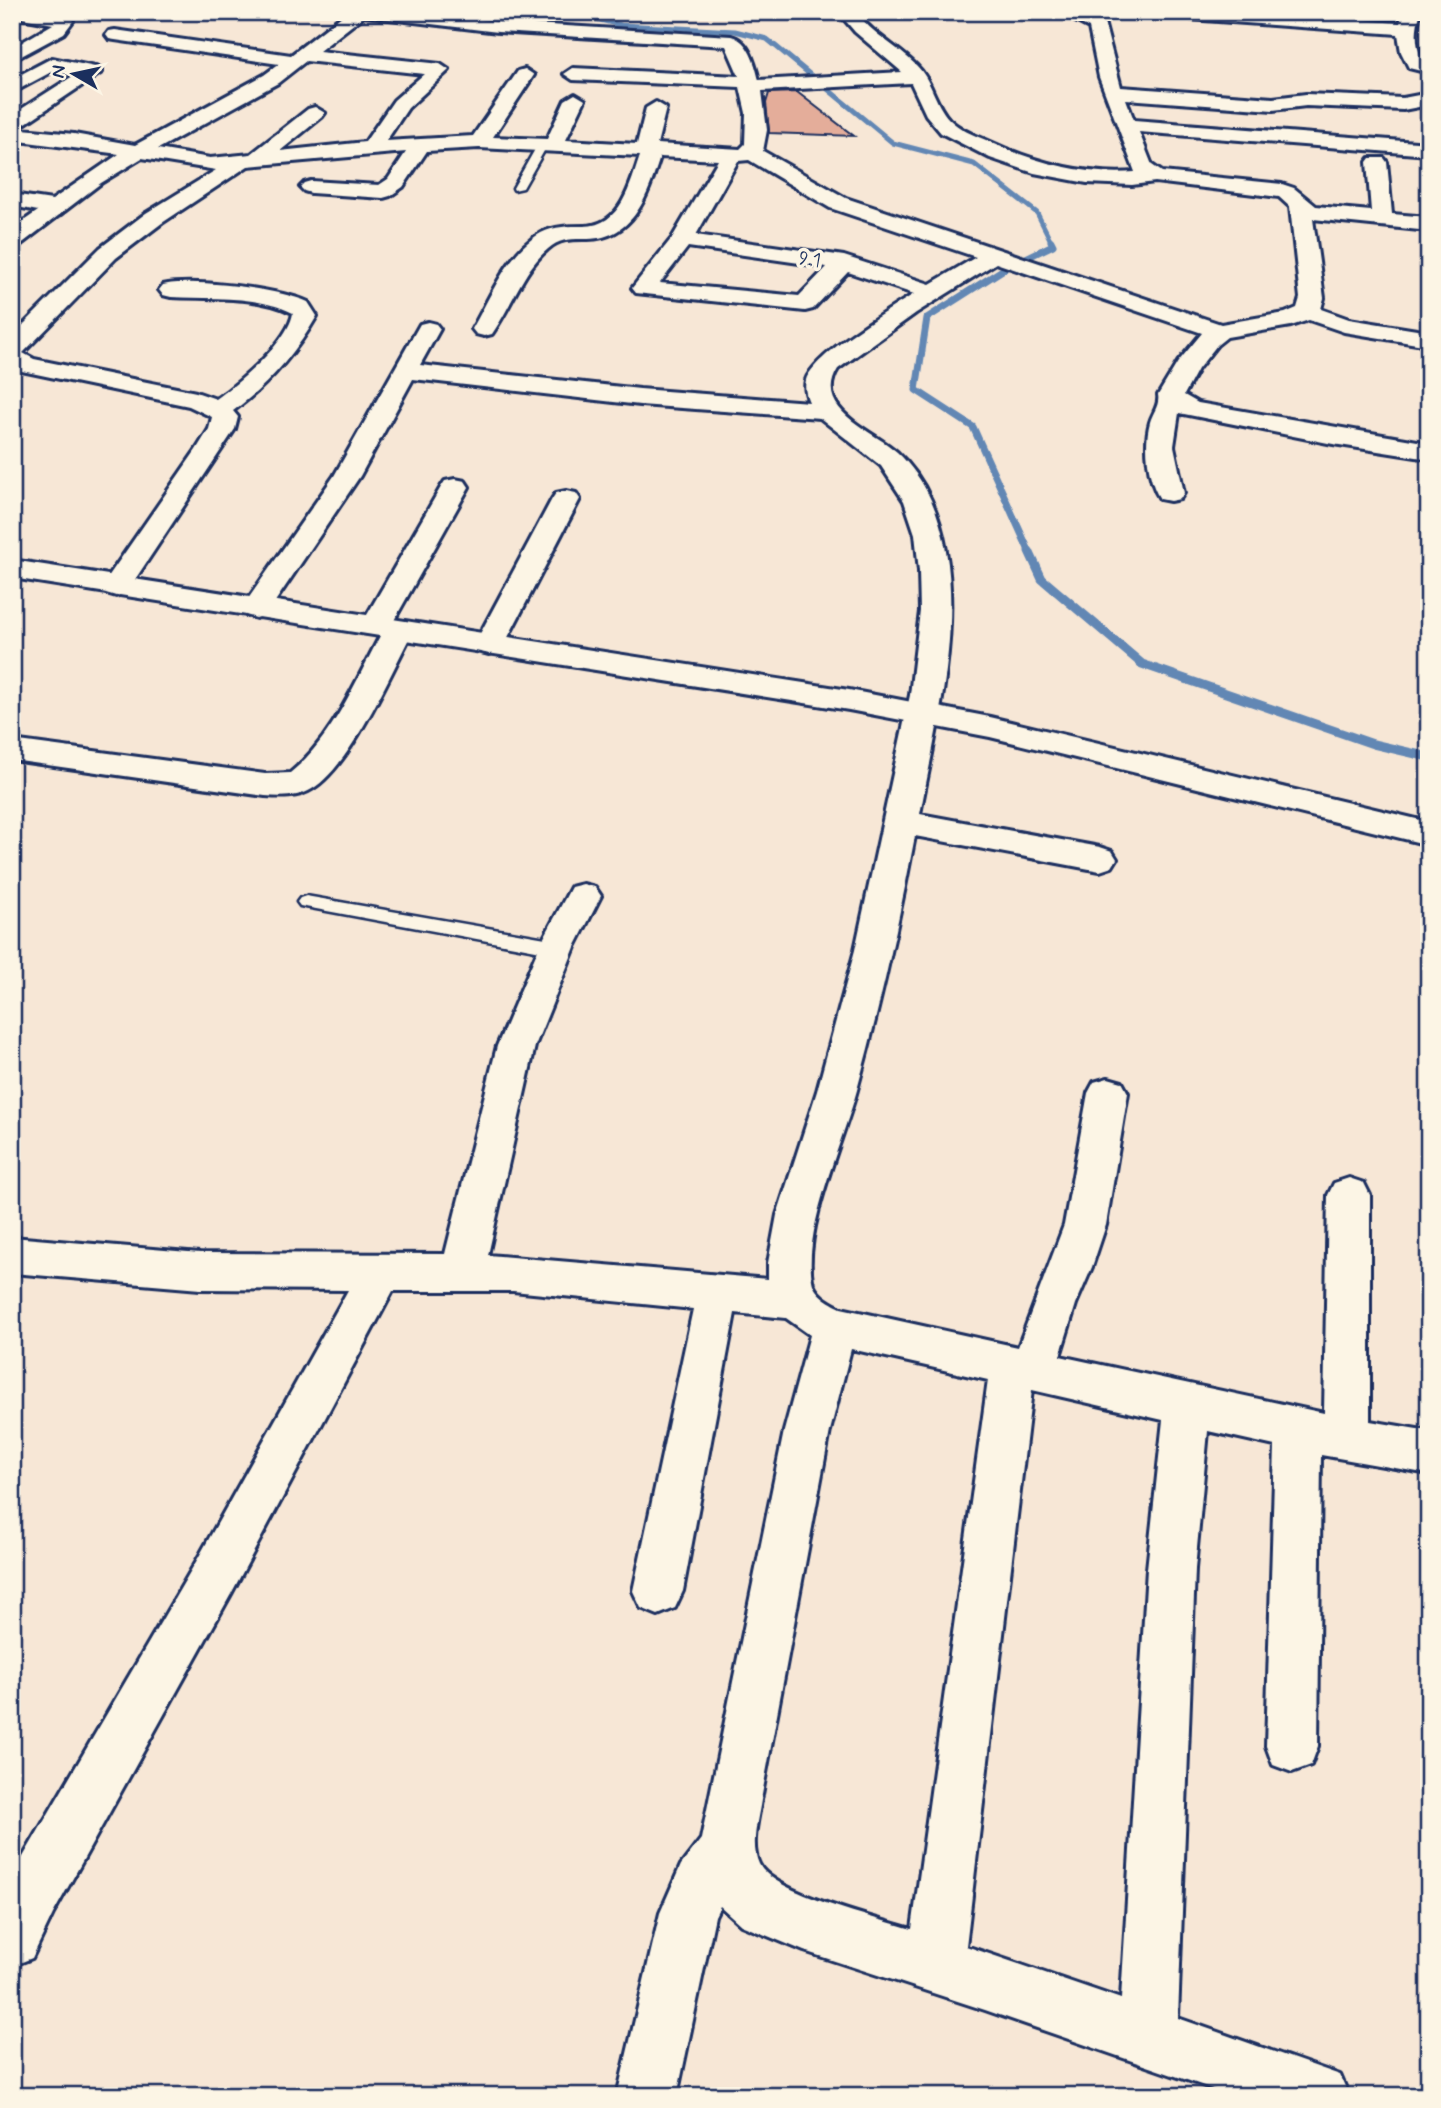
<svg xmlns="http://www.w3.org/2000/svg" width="1441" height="2108" viewBox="0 0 1441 2108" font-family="Mynerve,sans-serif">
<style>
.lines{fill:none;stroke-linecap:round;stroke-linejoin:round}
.stream-far2{stroke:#6287b4;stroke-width:5}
.stream-far1{stroke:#6287b4;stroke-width:7}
.stream{stroke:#6287b4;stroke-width:9}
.building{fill:#e4ad9a;stroke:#1b2f5e;stroke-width:2}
.service-casing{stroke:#1b2f5e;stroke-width:5}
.minor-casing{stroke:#1b2f5e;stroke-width:6}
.secondary-casing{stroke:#1b2f5e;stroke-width:6}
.service{fill:#fcf5e5;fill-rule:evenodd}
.minor{fill:#fcf5e5;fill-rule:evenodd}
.secondary{fill:#fcf5e5;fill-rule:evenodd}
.labels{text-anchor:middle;stroke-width:7;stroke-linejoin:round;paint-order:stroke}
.far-street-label{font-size:19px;fill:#1b2f5e;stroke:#fcf5e5}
</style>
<rect width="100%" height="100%" fill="#f7e7d6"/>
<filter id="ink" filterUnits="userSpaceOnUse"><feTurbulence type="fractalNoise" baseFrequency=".0143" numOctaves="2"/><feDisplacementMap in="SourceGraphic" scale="14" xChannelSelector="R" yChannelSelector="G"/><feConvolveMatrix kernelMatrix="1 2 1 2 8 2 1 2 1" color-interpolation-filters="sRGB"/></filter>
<g filter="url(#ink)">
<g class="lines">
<!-- stream-far2 -->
<path class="stream-far2" d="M567,12l54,13 114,6 32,8 126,104 81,21 63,49 15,30"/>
<!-- stream-far1 -->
<path class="stream-far1" d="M1030,553l-57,-126 -57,-37 11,-72 80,-51 46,-22 -2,-4"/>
<!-- stream -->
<path class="stream" d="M1029,551l13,28 100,85 231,80 56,13"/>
</g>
<!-- building -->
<path class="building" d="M797,92l57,44 -85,-3 -3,-30 3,-10z"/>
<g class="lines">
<!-- service casing -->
<g class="service-casing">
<path id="service" d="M543,141l5,3 -25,44 -9,2 -1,-2 25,-44z
M306,896l251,44 6,2 3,5 -3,5 -6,2 -257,-48 -3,-4 3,-4z"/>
</g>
<!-- minor casing -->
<g class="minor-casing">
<path id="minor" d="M12,12h34l24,5 3,4 -9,12 -52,28v-13l41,-24 -41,-8z
M347,12h69l82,10 233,14c18,4 24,28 28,44l143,-8 -47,-40 -17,-20h18c16,22 41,34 60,53 16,15 18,38 33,54 10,10 24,16 37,21 47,22 97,36 149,32l-36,-95 -10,-49 -31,-16h29l17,10 17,65 152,11 33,-4 97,4 26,-5v12l-26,5 -97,-4 -33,4 -147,-11 8,21 295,23v12l-290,-23 13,33 10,7 120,12 12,4 22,18 55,5 -4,-49 3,-4h14l3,4 5,52 37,3v14l-116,-12 11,79 -3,11 28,10 80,13v14l-85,-14 -35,-12 -18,6 -64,11 -10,8 -19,24 -14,26 14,8 231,40v16l-96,-15 -154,-31 -5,33 10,47 -4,6 -10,2 -10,-2c-13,-19 -16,-56 -10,-77 3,-10 10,-17 8,-27l20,-33 24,-29 -206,-70 -80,50 -78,56c-26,41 35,61 59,83 14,13 26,30 34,48 41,91 7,220 -11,314l180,33 12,4 5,8 -5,8 -12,4 -185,-35c-16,85 -35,170 -58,254 -14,51 -54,138 -45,190 2,14 17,22 29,28l177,39 46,-122 24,-132 6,-11 14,-4 14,4 6,11 -22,132 -14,42 -16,37 -16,52 264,57 4,-218 6,-12 15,-5 15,5 6,12v226l59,10v43l-108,-19 -3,291 -7,19 -19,7 -19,-7 -7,-19 9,-300 -67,-15 -13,138 -17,449 162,57 9,21h-116l-248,-86 -181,-59 -63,-26 -21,-19 -5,10 -38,180h-60l43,-183 21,-48 20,-26 83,-408 26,-96 -24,-17 -51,-5 -52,278 -8,17 -17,7 -17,-7 -8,-17 60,-282 -180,-18h-120l-162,303 -178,320 -21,44 -20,8 1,-92 184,-314 151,-270 -148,-1 -188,-16v-36l188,16 245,1 52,-208 42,-99 32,-60 12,-3 12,3 6,9 -26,51 -40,99 -47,209 280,24v-16l9,-48 40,-124 38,-141 55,-255 10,-84 -1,-40 -4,-37 -11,-33 -23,-35 -61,-48 -180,-13 -227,-26 -53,97 -94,139 -10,3 -10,-3 -5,-6 93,-133 86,-152 8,-2 8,2 4,5 -20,36 220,24 169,13c-3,-7 -5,-14 -3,-22 8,-25 84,-71 108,-86l-66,-22 -35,37 -8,2 -169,-18 -4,-5 40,-50 46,-78 -58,-3c-12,37 -25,81 -72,82 -15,0 -28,-1 -40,10 -26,22 -36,57 -56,85l-8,2 -8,-2 -4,-5c18,-31 36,-78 69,-96 13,-7 29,-7 43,-7 37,0 46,-41 56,-70l-161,-8 -52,3 -24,36 -13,9 -7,2 -72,-5 -7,-2 -4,-4 4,-4 7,-2 68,4 9,-6 18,-27 -158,14 -86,57 -46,35 -93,95 11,6 162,33 20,7c23,-16 73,-58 77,-86 -35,-18 -84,-14 -122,-16l-8,-2 -4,-5 4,-5c29,-7 117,4 145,17l9,14c-22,38 -49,69 -84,95l5,6 -3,12 -109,164 -10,3 -10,-3 -5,-6 95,-137 13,-21 3,-12 -23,-11 -172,-36 -5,-3v-31l88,-88 46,-35 70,-43 -74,-12 -41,25 -81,62 -8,2v-18l26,-18 -26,-5v-12l40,6 67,-46 -107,-14v-12l62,6 61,11 129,-70 15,-11 -164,-24 -6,-1 -3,-4 3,-4 6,-1 176,25zM364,16l134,16 228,14 13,30 -166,-8 -9,6 9,6 167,7 6,26 -1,31 -5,5 -83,-5 9,-36 -10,-6 -10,6 -9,36 -71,-4 19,-40 -10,-6 -10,6 -18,39 -54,-2 41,-62 -9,-6 -7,2 -45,65 -87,5 22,-33 41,-38 -9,-6 -121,-13zM306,61l118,13 -30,26 -29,42 -85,9 42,-34 3,-4 -10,-6 -7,2 -57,45 -41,4 -52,-9 120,-66zM911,83l15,32 15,18 49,25 44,15 53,10 45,2 23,-3 124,15 11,10 10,91 -3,10 -12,5 -64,11 -375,-126 -83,-47 4,-21 -5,-39zM749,160l81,48 146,49 -46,27 -86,-28 -148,-21 42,-74zM688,247l139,20 -28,29 -139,-13zM851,1349l137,31 -76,549c-33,-10 -140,-36 -153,-65 -9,-19 -1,-44 2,-64l69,-369zM1032,1390l131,30 -16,149 -26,430 -155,-53z
M1153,12h89l158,11 3,-11h18c-6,16 -6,32 1,48l7,1v12l-20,-5 -8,-16 -3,-18 -236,-17z
M52,58l48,10 2,4 -76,51 -14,4v-12l64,-41 -21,-4 -43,23v-14z
M455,479l10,2 4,6 -77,137 17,1 4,6c-22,41 -62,135 -101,158 -14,9 -31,8 -47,7l-253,-36v-20l253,34 25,-1c43,-35 65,-91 91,-139l-17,-1 -4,-6 81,-140 4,-6z
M566,491l10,2 4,6 -76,146 -4,6 -11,3 -11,-3 -4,-6 78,-146 4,-6z"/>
</g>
<!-- secondary casing -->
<g class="secondary-casing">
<path id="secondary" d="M12,560l837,130 141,27 439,105v23l-439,-108 -141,-27 -837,-132z"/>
</g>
<!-- service -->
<use href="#service" class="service"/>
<!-- minor -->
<use href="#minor" class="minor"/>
<!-- secondary -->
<use href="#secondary" class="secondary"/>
</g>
</g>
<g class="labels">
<!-- far-street labels -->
<g class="far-street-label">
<text transform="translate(810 258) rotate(8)" y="7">9.1</text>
</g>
</g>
<!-- margin -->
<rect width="1441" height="2108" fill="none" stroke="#fcf5e5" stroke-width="42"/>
<rect x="21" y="21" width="1399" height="2066" fill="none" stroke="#1b2f5e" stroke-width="2.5" filter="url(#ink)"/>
<!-- north arrow -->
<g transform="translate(74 74) rotate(279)" stroke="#fcf5e5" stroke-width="5" paint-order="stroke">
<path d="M0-5L12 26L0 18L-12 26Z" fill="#1b2f5e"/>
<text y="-10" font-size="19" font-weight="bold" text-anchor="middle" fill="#1b2f5e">N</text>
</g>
</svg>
